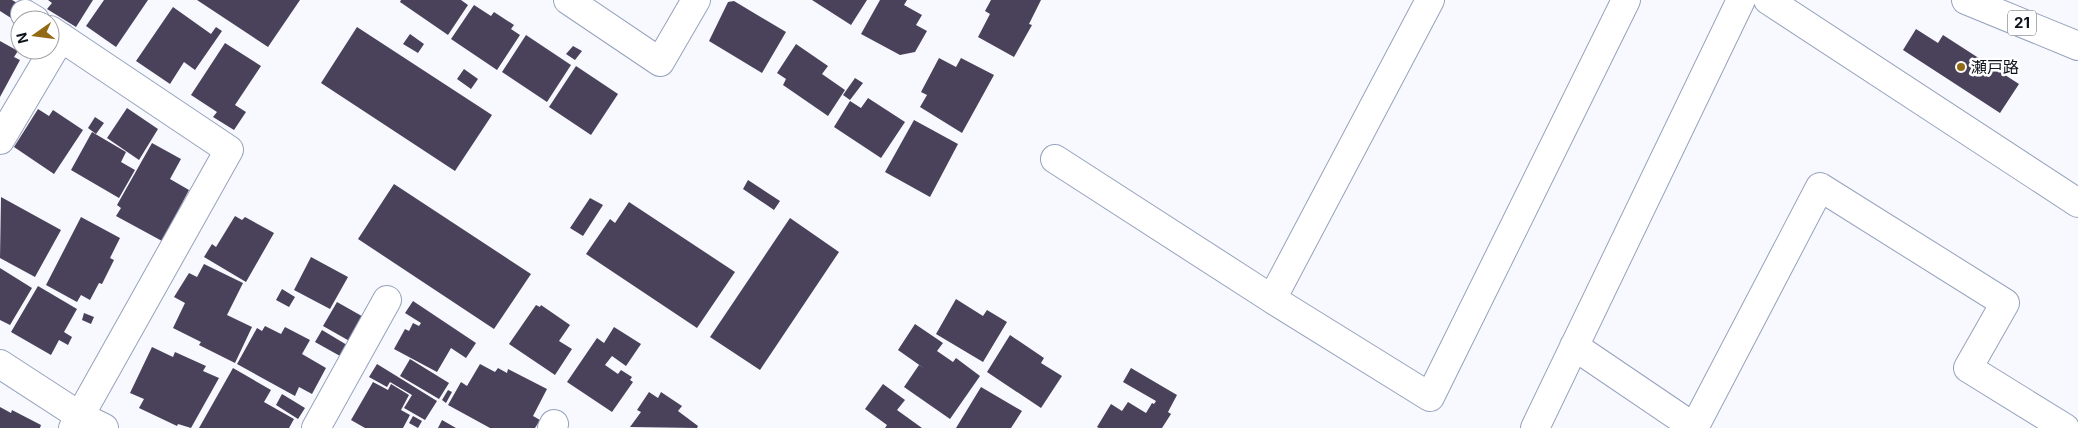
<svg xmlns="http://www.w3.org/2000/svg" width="2078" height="428" viewBox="0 0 2078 428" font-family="Inter,'Noto Sans JP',sans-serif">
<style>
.building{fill:#4a425a}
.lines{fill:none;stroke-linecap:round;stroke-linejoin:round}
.minor-casing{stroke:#96a2bc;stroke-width:30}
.primary-casing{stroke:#96a2bc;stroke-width:30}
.minor{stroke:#fff;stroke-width:28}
.primary{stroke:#fff;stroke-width:28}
.poi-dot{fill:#936a14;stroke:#fff;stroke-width:2}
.labels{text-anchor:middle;stroke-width:5;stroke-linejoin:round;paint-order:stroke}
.shield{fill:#fff;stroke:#575a60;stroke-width:1}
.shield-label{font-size:15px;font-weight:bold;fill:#0f131c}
.poi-label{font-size:16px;fill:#0f131c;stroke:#fff;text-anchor:start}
</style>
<rect width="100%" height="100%" fill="#f7f9ff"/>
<!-- building -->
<path class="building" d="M0,0h12l7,4 -8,14 -11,-7z
M48,0h45l-17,27 -29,-18 5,-6z
M104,0h44l-32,47 -30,-21z
M197,0h103l-32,47z
M401,0h60l7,5 -20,30 -48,-33z
M812,0h55l-16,25z
M880,0h27l-3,5 18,10 -6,10 11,6 -12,21 -15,3 -39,-21z
M991,0h50l-12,24 3,1 -18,32 -36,-20 12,-23 -5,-3z
M734,1l52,31 -24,41 -53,-32 19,-39z
M474,5l17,11 3,-4 20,13 -3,4 9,6 -23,35 -46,-31z
M173,7l38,27 5,-7 6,4 -27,39 -11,-8 -14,22 -34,-23z
M357,27l135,88 -37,56 -134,-88z
M1916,29l22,14 5,-8 76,49 -19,29 -97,-63z
M410,34l14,10 -6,9 -15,-9z
M526,35l45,30 -24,37 -45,-30z
M0,41l18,10 -4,6 6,3 -20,37z
M225,43l36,23 -26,39 11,7 -12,18 -21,-13 4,-5 -26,-17z
M796,44l32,22 -6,8 23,16 -17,26 -45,-31 3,-6 -9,-6z
M573,46l9,5 -7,9 -9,-6z
M939,58l17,9 5,-9 33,17 -32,58 -42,-26 7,-12 -6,-3z
M576,66l42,28 -27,41 -42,-28z
M464,69l14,10 -7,10 -14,-10z
M855,78l8,5 -13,17 -7,-5z
M868,98l37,24 -24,36 -47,-31 16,-26 11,7z
M127,108l31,21 -19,31 -32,-22z
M38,109l11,7 4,-6 30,20 -29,44 -40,-27z
M95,117l9,6 -8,11 -8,-6z
M914,120l44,24 -28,53 -45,-25z
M92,132l34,20 -5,10 14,8 -16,28 -48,-28z
M152,143l29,16 -11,20 19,11 -27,51 -46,-25 5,-8 -4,-3z
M748,180l32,21 -6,9 -31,-21z
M394,184l137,90 -37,55 -136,-90z
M1,197l60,33 -26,47 -35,-19z
M590,198l13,7 -20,31 -13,-8z
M629,202l106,70 -38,56 -111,-74 24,-35 5,4z
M235,216l7,4 3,-3 29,16 -28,49 -42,-25 8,-13 4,3z
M81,217l39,21 -10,20 4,2 -12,24 -3,-1 -9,17 -9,-5 -4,7 -31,-17z
M790,218l49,34 -79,118 -50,-33z
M311,257l37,20 -18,32 -36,-19z
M204,264l39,19 -16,32 25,12 -17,36 -36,-18 2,-3 -28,-14 12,-25 -11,-6 15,-24 8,4z
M0,268l32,20 -22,37 -10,-5z
M38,286l39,23 -13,23 8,5 -4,8 -9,-5 -8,15 -40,-23z
M282,289l13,8 -6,10 -13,-7z
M956,299l27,17 4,-6 20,12 -24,40 -47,-28z
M413,301l63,42 -10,15 -15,-10 -14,24 -43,-23 11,-20 4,2 4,-8 6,3 2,-3 -16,-10z
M337,302l30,17 -14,24 -30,-17z
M536,305l4,2 1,-2 29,20 -11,16 13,8 -17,26 -46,-31z
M84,313l10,4 -3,7 -9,-4z
M915,324l28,19 -6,8 16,11 3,-4 24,18 -30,43 -46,-32 15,-22 6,4 -27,-19z
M265,326l16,8 4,-7 25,13 -8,14 24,14 -14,26 -13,-7 -4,9 -58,-32 20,-36 5,3z
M614,327l27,17 -15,22 -14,-10 -7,9 13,9 3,-4 11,7 -2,3 3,2 -21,30 -45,-30 30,-44 7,5z
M322,330l25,15 -7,11 -25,-14z
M1010,335l34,23 -3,5 21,13 -21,32 -54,-36z
M152,347l21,10 2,-5 31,14 -3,5 16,7 -28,50 -13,-4 -1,2 -38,-18 5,-9 -14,-6z
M410,359l39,24 -10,16 -39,-23z
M377,364l60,37 -12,19 -21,-12 8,-13 -22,-13 -3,5 -18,-10z
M480,364l15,8 3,-4 9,5 1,-4 39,20 -14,27 7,4 -5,8h-45l-42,-23 13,-23 6,4z
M233,368l38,22 -7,12 30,17 -5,9h-90z
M1131,368l46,27 -9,17 3,2 -9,14h-63l-2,-1 14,-23 11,7 6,-9 18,11 6,-10 2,1 2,-3 -33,-19z
M373,382l15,8 3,-6 18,11 -8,15 9,5 -7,13h-38l-14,-8z
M883,384l22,16 -8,10 25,18h-37l2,-3 -22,-16z
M981,387l41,24 -11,17h-55z
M448,390l4,2 -6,11 -4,-3z
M649,392l9,6 3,-6 21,14 -4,5 20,15 -1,2 -67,-1 11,-15 -4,-2z
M282,394l23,14 -7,11 -22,-14z
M0,407l11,6 1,-3 29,15 -1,3h-40z
M413,416l9,5 -4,7 -9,-5z
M442,420l14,8h-18z"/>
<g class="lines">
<!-- minor casing -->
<g class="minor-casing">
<path id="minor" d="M568,0l92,62 36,-62
M1430,0l-158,299 158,98 196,-397
M1768,0l310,203
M25,14l10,6
M50,30l179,120 -156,278
M0,140l61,-103
M1055,159l217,140
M1574,346l121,82
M0,364l80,52 24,12
M316,428l71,-128
M552,428l2,-4
M1535,428l206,-428
M1694,428l126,-241 185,116 -37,65 97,60"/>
</g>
<!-- primary casing -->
<g class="primary-casing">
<path id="primary" d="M1966,0l112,46"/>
</g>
<!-- minor -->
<use href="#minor" class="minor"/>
<!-- primary -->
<use href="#primary" class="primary"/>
</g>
<!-- markers -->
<circle class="poi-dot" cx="1961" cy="67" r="5"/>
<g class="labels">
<!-- shield labels -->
<rect class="shield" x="2008" y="10.5" width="28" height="25" rx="4"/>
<g class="shield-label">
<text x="2022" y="28">21</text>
</g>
<!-- poi labels -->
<g class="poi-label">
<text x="1971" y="73">瀬戸路</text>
</g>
</g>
<!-- north arrow -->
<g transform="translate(35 35) rotate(256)"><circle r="24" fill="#ffffff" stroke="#9fa1a4"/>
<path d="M0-4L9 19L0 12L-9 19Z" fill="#936a14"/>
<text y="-8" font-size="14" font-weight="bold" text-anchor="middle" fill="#0f131c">N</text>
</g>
</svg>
